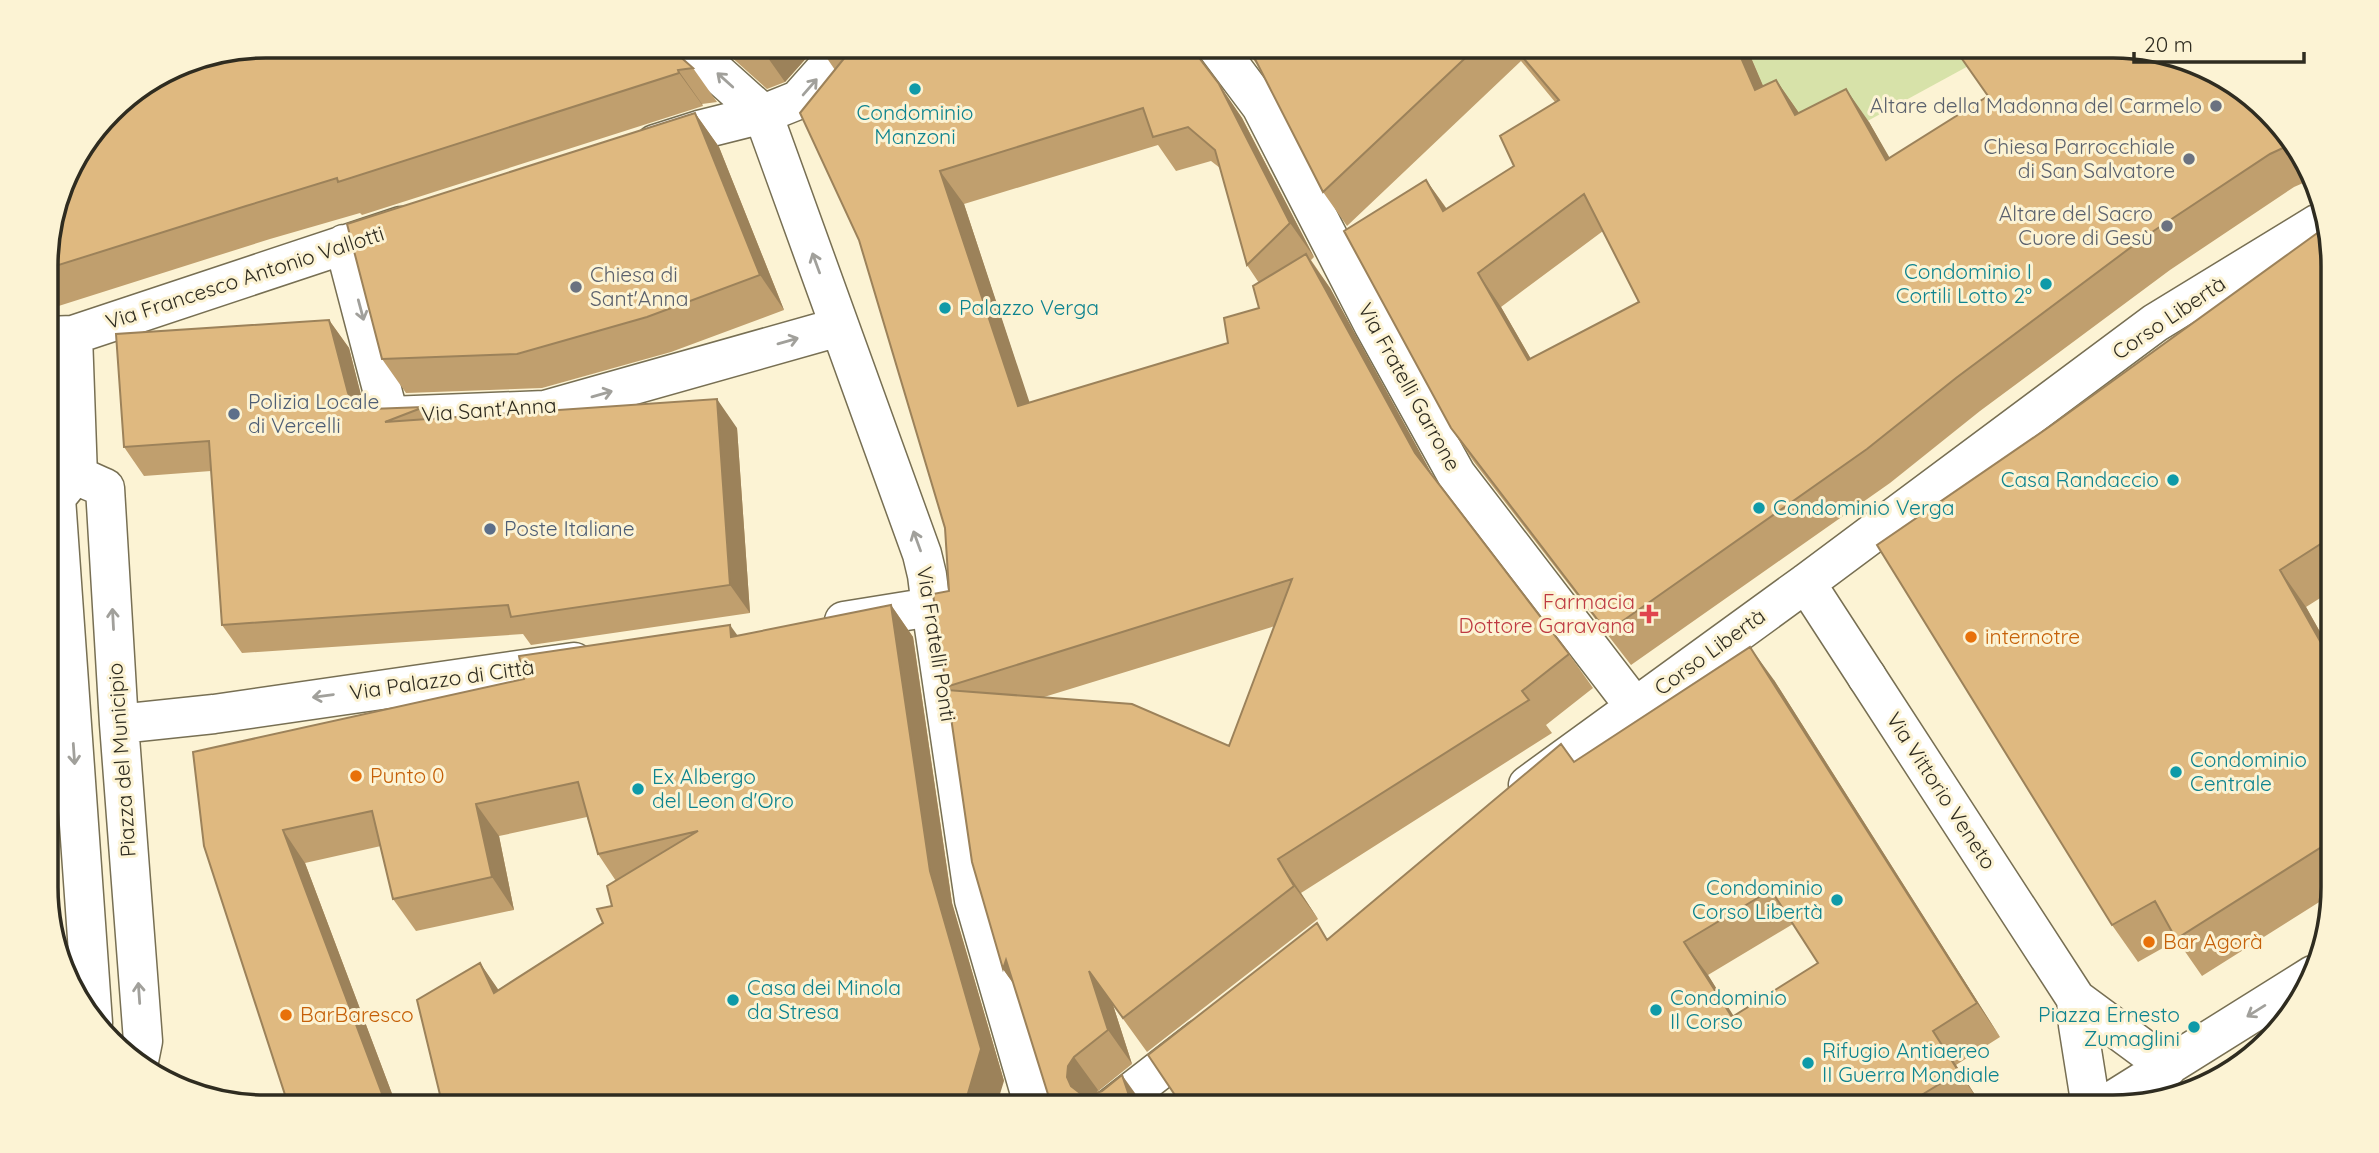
<svg xmlns="http://www.w3.org/2000/svg" width="2379" height="1153" viewBox="0 0 2379 1153" font-family="Quicksand,sans-serif">
<style>
.green{fill:#d7e2a9}
.lines{fill:none;stroke-linecap:round;stroke-linejoin:round}
.pedestrian-casing{stroke:#776f53;stroke-width:41}
.minor-casing{stroke:#776f53;stroke-width:41}
.pedestrian{stroke:#fff;stroke-width:38}
.minor{stroke:#fff;stroke-width:38}
.wall{fill:#c09f6e;fill-rule:evenodd}
.shaded-wall{fill:#9c825a}
.building{fill:#dfb980;stroke:#9c825a;stroke-width:2;fill-rule:evenodd}
.oneway{stroke:#a1a09b}
.culture-dot{fill:#0f9aa8;stroke:#fcf3d4;stroke-width:2.5}
.worship-dot{fill:#6b7280;stroke:#fcf3d4;stroke-width:2.5}
.service-dot{fill:#5c6f8a;stroke:#fcf3d4;stroke-width:2.5}
.health-dot{fill:#e0444e;stroke:#fcf3d4;stroke-width:2.5}
.food-dot{fill:#e8710a;stroke:#fcf3d4;stroke-width:2.5}
.labels{text-anchor:middle;stroke-width:6;stroke-linejoin:round;paint-order:stroke}
.worship-label{font-size:21px;fill:#5b616d;stroke:#fcf3d4;text-anchor:end}
.culture-label{font-size:21px;fill:#0d838f;stroke:#fcf3d4;text-anchor:start}
.street-label{font-size:21px;fill:#2f2c20;stroke:#fcf3d4}
.service-label{font-size:21px;fill:#4e5e75;stroke:#fcf3d4;text-anchor:start}
.health-label{font-size:21px;fill:#be3a42;stroke:#fcf3d4;text-anchor:end}
.food-label{font-size:21px;fill:#c56008;stroke:#fcf3d4;text-anchor:start}
.rim{fill:none;stroke:#2f2c20;stroke-width:3.5}
</style>
<rect width="100%" height="100%" fill="#fcf3d4"/>
<!-- green -->
<path class="green" d="M1746,46h259l-187,102 -39,-24z"/>
<g class="lines">
<!-- pedestrian casing -->
<g class="pedestrian-casing">
<path id="pedestrian" d="M1216,46l45,60 112,218 83,150 179,233
M1806,583l61,94
M931,607l43,293 57,197 -1,10
M1528,785l278,-202 349,-260 162,-99 9,-3
M1112,1107l89,-69"/>
</g>
<!-- minor casing -->
<g class="minor-casing">
<path id="minor" d="M687,46l76,68 159,440 5,21 4,32 -87,14
M655,144l44,-14 64,-16 35,-14 48,-54
M344,244l45,172 156,-6 294,-83
M73,335l5,142
M46,336l27,-1 328,-109
M1867,677l209,322 92,68
M119,724l95,-10 360,-52
M2076,999l2,26 13,82
M93,1023l-37,-525c22,-28 18,-23 49,-10l14,236 24,317 -4,20
M2102,1107l211,-132"/>
</g>
<!-- pedestrian -->
<use href="#pedestrian" class="pedestrian"/>
<!-- minor -->
<use href="#minor" class="minor"/>
</g>
<!-- wall -->
<path class="wall" d="M719,46h98l-32,36 -18,7z
M822,46h373l-1,2 3,6 45,64 72,139 -3,3 19,28 103,189 136,177 24,34 -47,37 6,8 -251,160 17,26 -171,133 -34,-47 19,59 -36,29 49,14h-93l-39,-124 -10,-14 -55,-279 -2,-3 3,-96 -4,-63 -110,-458 -15,-22zM1158,145l18,26 35,-10 9,7 27,97 12,18v25l-31,35 -199,60 -65,-199zM1275,626l-46,120 -185,-49z
M1243,46h503l17,40 13,-6 23,33 70,9 20,36 322,-90 85,75 14,37 -16,7 -124,83 -190,141 -90,72 -259,182 -157,-203 -23,-34 -25,-248 21,29 67,-43 41,-64 -34,-41 -174,165 -24,-34 -64,-125zM1603,231l36,71 -108,57 -30,-52z
M693,68l24,34 -15,2 1,2 -341,109 -2,-2 -90,26 -224,71v-60l22,-82z
M695,113l24,34 65,163 -113,42 -129,36 -136,5 -24,-34z
M2332,237l1,353 -27,17 27,48v233l-1,6 -130,82 -25,-36 -39,22 -26,-37z
M329,320l20,28 15,60 6,1 54,-2 8,11 305,10 13,185 -219,32 -8,-11 -281,19 -20,-28 -11,-154 -67,5 -20,-29z
M891,605l22,32 39,266 52,178 -561,26 37,-144 18,27 105,-67 9,-17 4,-25 -18,-27 -11,-37 -88,19 15,74 -98,21 -23,-32 -12,-53 -76,17 92,244h-108l-85,-261 534,-210z
M1774,680l226,357 -44,28 26,41 -2,1h-797l145,-168 246,-177zM1793,924l25,39 -85,53 -25,-41z"/>
<!-- shaded-wall -->
<path class="shaded-wall" d="M764,46h53l-32,36 -24,-34z
M1736,46h10l33,77 -24,-33z
M678,70l24,34 1,2 -24,-33z
M1776,80l23,33 -4,2z
M1219,84l23,34 72,139 -24,-34z
M1846,89l23,33 41,71 -24,-33z
M695,113l24,34 65,163 -24,-35z
M940,171l24,33 78,236 -24,-34z
M1426,180l24,34 -7,-3z
M1306,254l24,34 109,199 -24,-34z
M1478,273l23,34 50,87 -23,-34z
M329,320l20,28 19,74 -15,-20 -5,-9z
M717,399l20,29 13,185 -20,-28z
M2280,570l26,37 27,48v9z
M891,605l22,32 39,266 52,178 -8,26h-32z
M730,625l23,32 -22,-20z
M1750,647l24,33 226,357 -23,-34z
M476,804l23,32 15,74 -22,-33z
M283,830l22,33 92,244h-10z
M1278,859l23,34 17,26 -24,-33z
M1684,942l24,33 47,75 -23,-33z
M1006,960l21,43 -24,-34z
M480,963l22,32 -8,-2z
M1089,971l24,34 19,59 -24,-34z
M1933,1031l23,34 26,41 -23,-34z
M1074,1057l24,33 -6,9 -1,8 -20,-21 -4,-9 1,-11z
M1122,1075l23,32h-12z"/>
<!-- building -->
<path class="building" d="M265,46h403l25,22 -15,2 1,3 -341,109 -1,-4 -91,28 -200,63v-19l22,-82 52,-68 62,-38z
M733,46h31l-3,2 -17,7z
M822,46h16l-18,2z
M854,46h336l29,38 71,139 -43,42 -32,-115 -27,-23 -35,10 -10,-29 -203,63 78,235 210,-63 -4,-25 35,-10 -6,-22 53,-32 109,199 154,201 -47,37 7,9 -251,159 16,27 -171,132 -34,-47 19,59 -34,27 -6,9 -1,11 4,9 9,7 11,2 11,-4 20,-16 11,32h-81l-46,-147 -3,9 -31,-107 -25,-172 185,14 97,42 63,-167 -346,108 -13,-93 16,-3 -4,-63 -86,-288 -59,-127z
M1245,46h233l-155,146 -68,-133z
M1513,46h223l19,44 21,-10 19,35 51,-26 40,71 102,-64 -35,-50h161l97,22 85,74 -26,12 -124,82 -190,142 -89,71 -260,183 -156,-204 -107,-197 82,-51 17,31 71,-45 -14,-30 59,-36zM1584,194l55,108 -111,58 -50,-87z
M695,113l65,162 -113,42 -130,37 -135,5 -35,-135z
M2327,226l5,11 1,299 -53,34 53,94v189l-5,-10 -152,96 -21,-38 -43,24 -235,-380 172,-118z
M329,320l19,73 5,9 7,5 10,2 54,-2 -39,15 332,-23 13,186 -219,32 -3,-12 -286,20 -13,-184 -85,6 -8,-113z
M891,605l39,266 51,178 -17,58h-521l-26,-107 63,-37 14,30 109,-70 -6,-14 15,-3 -5,-20 91,-55 -100,23 -20,-72 -102,22 16,73 -99,22 -21,-88 -89,19 104,277h-98l-85,-261 -11,-94 331,-73 -5,-23 211,-31 1,12z
M1750,647l227,356 -44,28 26,41 -57,35h-719l-35,-52 169,-132 10,17 234,-196 13,18zM1771,890l47,73 -86,54 -48,-75z"/>
<!-- one-way arrows -->
<defs><path id="oneway-shaft" d="M-6 0H5M1.5-3L5.5 0L1.5 3" fill="none" stroke-width="1.6" stroke-linecap="round" stroke-linejoin="round" transform="scale(1.75)"/></defs>
<g class="oneway">
<use href="#oneway-shaft" transform="translate(725 80) rotate(-138)"/>
<use href="#oneway-shaft" transform="translate(810 87) rotate(-49)"/>
<use href="#oneway-shaft" transform="translate(816 263) rotate(-110)"/>
<use href="#oneway-shaft" transform="translate(361 310) rotate(75)"/>
<use href="#oneway-shaft" transform="translate(788 341) rotate(-16)"/>
<use href="#oneway-shaft" transform="translate(602 394) rotate(-16)"/>
<use href="#oneway-shaft" transform="translate(917 541) rotate(-110)"/>
<use href="#oneway-shaft" transform="translate(113 619) rotate(-93)"/>
<use href="#oneway-shaft" transform="translate(323 696) rotate(172)"/>
<use href="#oneway-shaft" transform="translate(74 754) rotate(86)"/>
<use href="#oneway-shaft" transform="translate(139 993) rotate(-94)"/>
<use href="#oneway-shaft" transform="translate(2256 1011) rotate(148)"/>
</g>
<!-- markers -->
<g class="culture-dot">
<circle cx="915" cy="89" r="7"/>
<circle cx="2046" cy="284" r="7"/>
<circle cx="945" cy="308" r="7"/>
<circle cx="2173" cy="480" r="7"/>
<circle cx="1759" cy="508" r="7"/>
<circle cx="2176" cy="772" r="7"/>
<circle cx="638" cy="789" r="7"/>
<circle cx="1837" cy="900" r="7"/>
<circle cx="733" cy="1000" r="7"/>
<circle cx="1656" cy="1010" r="7"/>
<circle cx="2194" cy="1027" r="7"/>
<circle cx="1808" cy="1063" r="7"/>
</g>
<g class="worship-dot">
<circle cx="2216" cy="106" r="7"/>
<circle cx="2189" cy="159" r="7"/>
<circle cx="2167" cy="226" r="7"/>
<circle cx="576" cy="287" r="7"/>
</g>
<g class="service-dot">
<circle cx="234" cy="414" r="7"/>
<circle cx="490" cy="529" r="7"/>
</g>
<path class="health-dot" d="M1645.5 603.5h7v7h7v7h-7v7h-7v-7h-7v-7h7z"/>
<g class="food-dot">
<circle cx="1971" cy="637" r="7"/>
<circle cx="356" cy="776" r="7"/>
<circle cx="2149" cy="942" r="7"/>
<circle cx="286" cy="1015" r="7"/>
</g>
<g class="labels">
<!-- worship labels -->
<g class="worship-label">
<text x="2202" y="113">Altare della Madonna del Carmelo</text>
<text x="2175" y="154">Chiesa Parrocchiale<tspan x="2175" dy="24">di San Salvatore</tspan></text>
<text x="2153" y="221">Altare del Sacro<tspan x="2153" dy="24">Cuore di Gesù</tspan></text>
<text x="590" y="282" text-anchor="start">Chiesa di<tspan x="590" dy="24">Sant'Anna</tspan></text>
</g>
<!-- culture labels -->
<g class="culture-label">
<text x="915" y="120" text-anchor="middle">Condominio<tspan x="915" dy="24">Manzoni</tspan></text>
<text x="2032" y="279" text-anchor="end">Condominio I<tspan x="2032" dy="24">Cortili Lotto 2°</tspan></text>
<text x="959" y="315">Palazzo Verga</text>
<text x="2159" y="487" text-anchor="end">Casa Randaccio</text>
<text x="1773" y="515">Condominio Verga</text>
<text x="2190" y="767">Condominio<tspan x="2190" dy="24">Centrale</tspan></text>
<text x="652" y="784">Ex Albergo<tspan x="652" dy="24">del Leon d'Oro</tspan></text>
<text x="1823" y="895" text-anchor="end">Condominio<tspan x="1823" dy="24">Corso Libertà</tspan></text>
<text x="747" y="995">Casa dei Minola<tspan x="747" dy="24">da Stresa</tspan></text>
<text x="1670" y="1005">Condominio<tspan x="1670" dy="24">Il Corso</tspan></text>
<text x="2180" y="1022" text-anchor="end">Piazza Ernesto<tspan x="2180" dy="24">Zumaglini</tspan></text>
<text x="1822" y="1058">Rifugio Antiaereo<tspan x="1822" dy="24">II Guerra Mondiale</tspan></text>
</g>
<!-- street labels -->
<g class="street-label">
<text transform="translate(245 278) rotate(-18)" y="7">Via Francesco Antonio Vallotti</text>
<text transform="translate(2169 318) rotate(-34)" y="7">Corso Libertà</text>
<text transform="translate(1409 387) rotate(61)" y="7">Via Fratelli Garrone</text>
<text transform="translate(489 410) rotate(-4)" y="7">Via Sant'Anna</text>
<text transform="translate(936 644) rotate(81)" y="7">Via Fratelli Ponti</text>
<text transform="translate(1710 652) rotate(-36)" y="7">Corso Libertà</text>
<text transform="translate(442 680) rotate(-8)" y="7">Via Palazzo di Città</text>
<text transform="translate(122 760) rotate(-94)" y="7">Piazza del Municipio</text>
<text transform="translate(1941 791) rotate(57)" y="7">Via Vittorio Veneto</text>
</g>
<!-- service labels -->
<g class="service-label">
<text x="248" y="409">Polizia Locale<tspan x="248" dy="24">di Vercelli</tspan></text>
<text x="504" y="536">Poste Italiane</text>
</g>
<!-- health labels -->
<g class="health-label">
<text x="1635" y="609">Farmacia<tspan x="1635" dy="24">Dottore Garavana</tspan></text>
</g>
<!-- food labels -->
<g class="food-label">
<text x="1985" y="644">internotre</text>
<text x="370" y="783">Punto 0</text>
<text x="2163" y="949">Bar Agorà</text>
<text x="300" y="1022">BarBaresco</text>
</g>
</g>
<!-- crop -->
<path d="M0 0H2379V1153H0ZM266 58H2113A208 208 0 0 1 2321 266V887A208 208 0 0 1 2113 1095H266A208 208 0 0 1 58 887V266A208 208 0 0 1 266 58Z" fill="#fcf3d4" fill-rule="evenodd"/>
<path class="rim" d="M266 58H2113A208 208 0 0 1 2321 266V887A208 208 0 0 1 2113 1095H266A208 208 0 0 1 58 887V266A208 208 0 0 1 266 58Z"/>
<!-- scale -->
<path d="M2134 52v10h170v-10" fill="none" stroke="#2f2c20" stroke-width="3.5"/>
<text x="2144" y="52" font-size="21" fill="#2f2c20" stroke="#fcf3d4" stroke-width="5" paint-order="stroke">20 m</text>
</svg>
